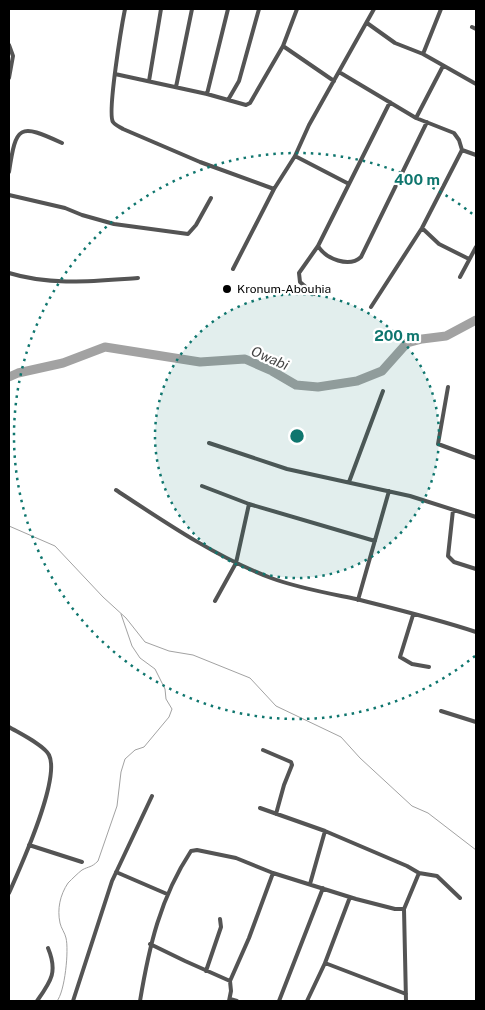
<svg xmlns="http://www.w3.org/2000/svg" width="485" height="1010" viewBox="0 0 485 1010" font-family="'Public Sans',sans-serif">
<style>
.lines{fill:none;stroke-linecap:round;stroke-linejoin:round}
.stream{stroke:#a2a2a2;stroke-width:1}
.river{stroke:#a2a2a2;stroke-width:9}
.minor{stroke:#545454;stroke-width:4}
.ring{fill:none;stroke:#0f766e;stroke-width:2.5;stroke-dasharray:2.5 5}
.poi-dot{fill:#000;stroke:#fff;stroke-width:2}
.labels{text-anchor:middle;stroke-width:4.5;stroke-linejoin:round;paint-order:stroke}
.poi-label{font-size:12px;fill:#000;stroke:#fff;text-anchor:start}
.water-label{font-size:14px;font-style:italic;fill:#434343;stroke:#fff}
.centre{fill:#0f766e;stroke:#fff;stroke-width:2.5}
.ring-label{font-size:15px;text-anchor:middle;font-weight:bold;fill:#0f766e;stroke:#fff;stroke-width:4.5;stroke-linejoin:round;paint-order:stroke}
</style>
<rect width="100%" height="100%" fill="#fff"/>
<g class="lines">
<!-- stream -->
<path class="stream" d="M9,526l46,20 48,51 23,21 19,24 24,9 24,4 57,23 26,28 65,31 19,21 52,48 16,7 48,37
M57,1001c8,-9 12,-51 9,-63 -1,-5 -5,-10 -6,-15 -3,-14 0,-28 8,-40 4,-4 10,-10 14,-13 7,-4 9,-2 16,-9l19,-55 4,-34 4,-13 10,-9 9,-3 25,-30 3,-8 -6,-10 -1,-10 -10,-20 -15,-11 -8,-12 -11,-32"/>
<!-- river -->
<path class="river" d="M9,377l9,-4 45,-10 42,-16 95,15 45,-3 27,12 24,14 22,2 39,-6 25,-10 25,-28 15,-4 24,-3 30,-16"/>
<!-- minor -->
<path class="minor" d="M125,9c-3,15 -18,104 -12,113 2,3 7,5 10,7l77,33 74,27
M297,9l-14,37 51,35
M441,9l-18,45 53,30
M367,23l28,20 28,11
M472,27l4,2
M9,45l4,11 -4,22
M339,72l77,46 38,15 5,7 3,10
M115,74l92,20 39,11 4,-2 33,-57
M149,81l12,-72
M176,87l16,-78
M207,94l21,-85
M228,100l11,-19 20,-72
M416,118l27,-52
M462,150l14,5
M295,156l54,28
M9,172c7,-47 10,-49 53,-29
M9,195l56,13 17,7 32,9 74,10 8,-9 15,-27
M422,228l17,16 30,15
M318,246c8,13 31,22 43,11l66,-135
M233,269l41,-80 21,-33 14,-31 65,-116
M9,273c42,13 85,8 129,5
M460,277l16,-30
M314,294l-14,-12 -1,-9 19,-27 72,-144
M371,307l51,-79 40,-78
M448,387l-10,57 38,14
M209,443l78,26 123,27 66,21
M349,482l34,-91
M202,486l47,18 126,37
M116,490c50,33 100,67 155,88 27,10 56,15 85,21 40,10 81,20 120,33
M453,510l-5,46 6,6 22,7
M358,600l31,-109
M215,601l21,-38 13,-59
M413,615l-13,42 12,7 17,3
M441,711l35,11
M9,727c10,6 35,18 40,28 12,24 -29,113 -40,138
M263,750l28,12 1,3 -8,20 -8,29
M260,808l65,23 82,35 12,7 18,3 23,22
M29,845l53,17
M116,872l51,22
M310,884l15,-53
M404,909l2,92
M150,944l35,17 45,20
M325,963l81,31
M206,971l15,-44 -1,-8
M230,999l7,2
M37,1001c14,-20 21,-29 11,-53
M73,1001l39,-120 40,-85
M140,1001c9,-54 20,-103 51,-150l6,-1 39,8 37,15 83,26 39,10h9l15,-36
M229,1001l2,-10 -1,-10 19,-43 24,-65
M279,1001l44,-113
M307,1001l18,-38 25,-66"/>
</g>
<!-- distance rings -->
<circle cx="297" cy="436" r="142" fill="#0f766e" fill-opacity=".12"/>
<g class="ring">
<circle cx="297" cy="436" r="142"/>
<path d="M475 656A283 283 0 1 1 475 216"/>
</g>
<!-- markers -->
<circle class="poi-dot" cx="227" cy="289" r="5"/>
<g class="labels">
<!-- poi labels -->
<g class="poi-label">
<text x="237" y="293">Kronum-Abouhia</text>
</g>
<!-- water labels -->
<g class="water-label">
<text transform="translate(270 358) rotate(24)" y="5">Owabi</text>
</g>
</g>
<circle cx="297" cy="436" r="8" class="centre"/>
<g class="ring-label">
<text x="417" y="185">400 m</text>
<text x="397" y="341">200 m</text>
</g>
<!-- border -->
<rect width="485" height="1010" fill="none" stroke="#000000" stroke-width="20"/>
</svg>
